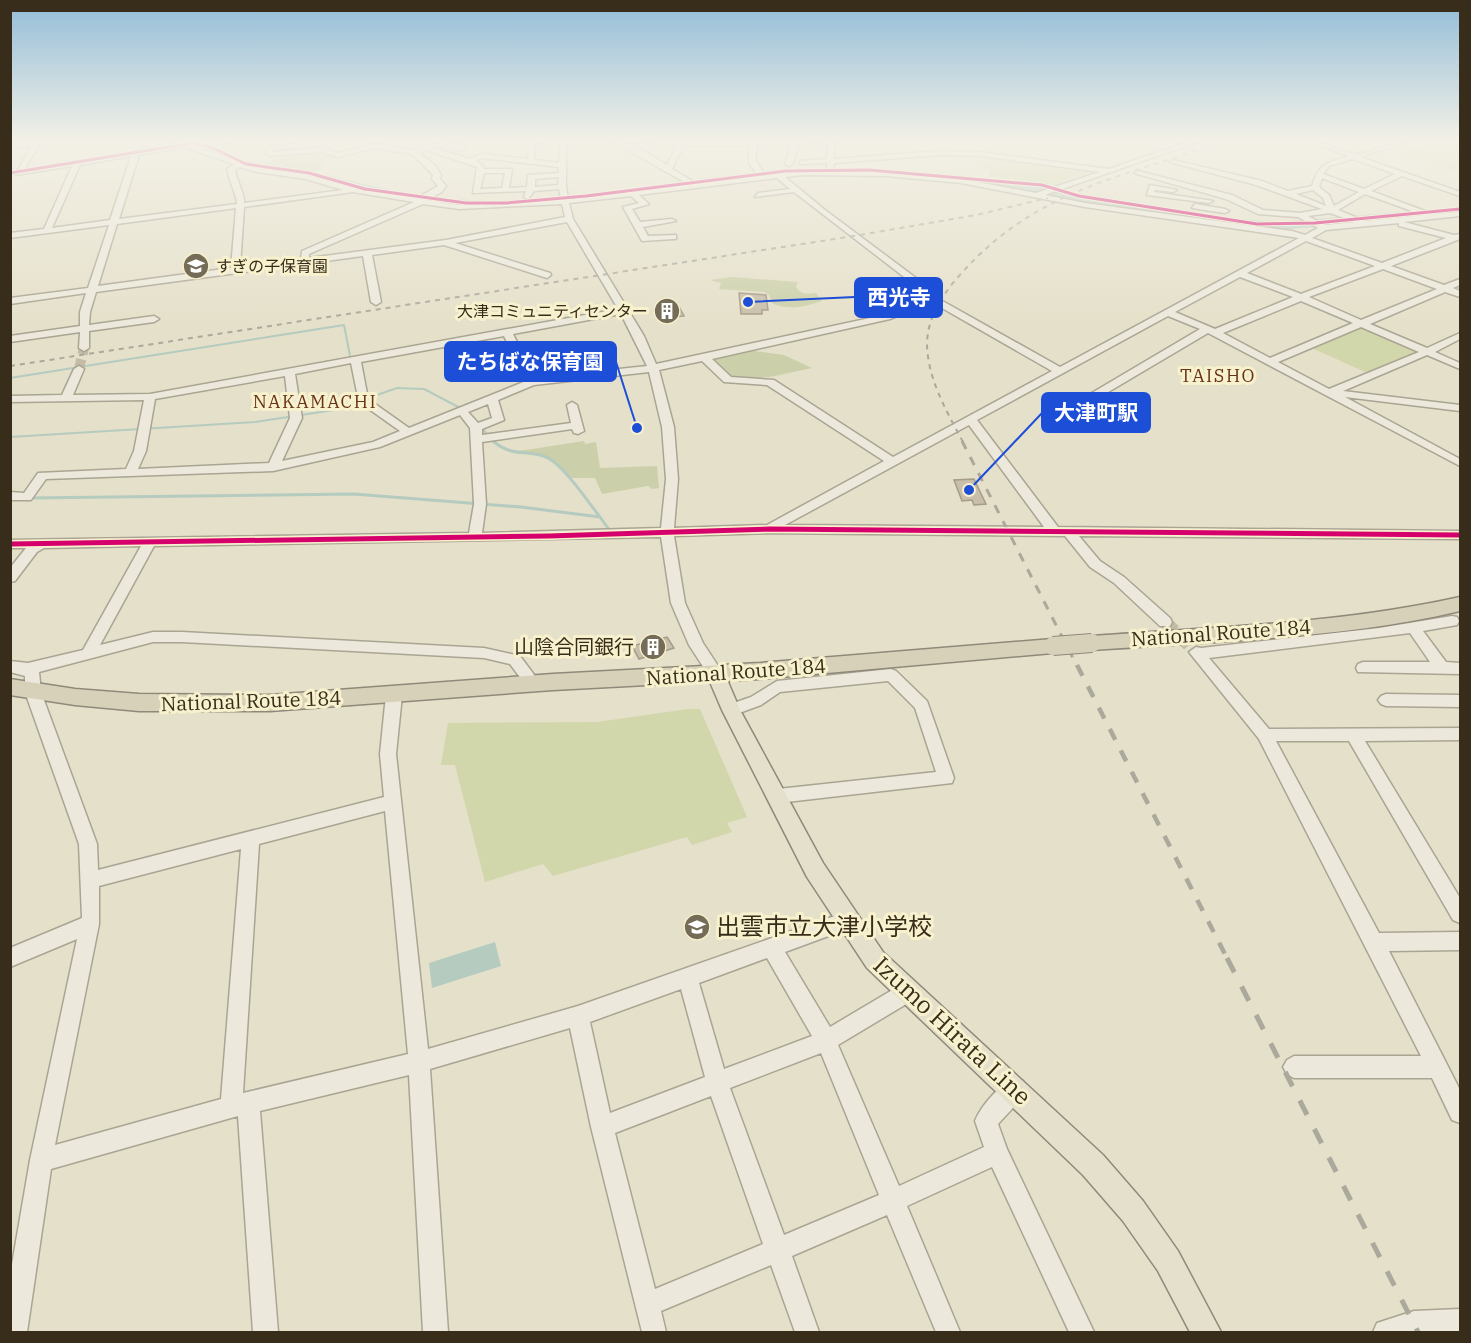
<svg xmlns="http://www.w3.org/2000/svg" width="1471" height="1343" viewBox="0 0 1471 1343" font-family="'IBM Plex Serif','Noto Sans JP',serif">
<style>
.green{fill:#d1d7aa}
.cemetery{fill:#ccd0aa}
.water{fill:#b5cbc0}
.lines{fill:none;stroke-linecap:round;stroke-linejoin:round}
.stream-far1{stroke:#b5cbc0;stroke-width:2}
.stream{stroke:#b5cbc0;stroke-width:3}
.river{fill:#b5cbc0;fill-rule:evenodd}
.building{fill:#c8beaa;stroke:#a59b89;stroke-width:1.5}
.minor-tunnel-far1{stroke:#c2bca6;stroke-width:10;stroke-dasharray:10 5;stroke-linecap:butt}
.minor-tunnel{stroke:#c2bca6;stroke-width:13;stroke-dasharray:13 7;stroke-linecap:butt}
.minor-casing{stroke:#aaa493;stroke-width:3}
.major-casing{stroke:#8f897a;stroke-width:3}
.highway-casing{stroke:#8f897a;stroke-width:3}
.minor{fill:#ece9dc;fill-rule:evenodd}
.major{fill:#e4e0cc;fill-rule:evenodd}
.highway{fill:#d8d1ba;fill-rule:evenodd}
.rail-far3{stroke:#aba89c;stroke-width:2;stroke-dasharray:5 5;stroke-linecap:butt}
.rail-far2{stroke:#aba89c;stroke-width:3;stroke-dasharray:9 9;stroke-linecap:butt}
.rail-far1{stroke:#aba89c;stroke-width:4.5;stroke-dasharray:12 12;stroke-linecap:butt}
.rail{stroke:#aba89c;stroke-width:5;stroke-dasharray:16 16;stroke-linecap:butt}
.highway-bridge-casing{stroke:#8f897a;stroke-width:20;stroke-linecap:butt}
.highway-bridge{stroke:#d8d1ba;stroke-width:18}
.cycleway-far1-casing{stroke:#f8f1cd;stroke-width:5}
.cycleway-casing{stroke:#f8f1cd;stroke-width:8}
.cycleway-far1{stroke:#d6006c;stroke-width:3}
.cycleway{stroke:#d6006c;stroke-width:5}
.labels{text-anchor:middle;stroke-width:6;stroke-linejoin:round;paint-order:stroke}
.far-poi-label{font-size:16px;fill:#382d1b;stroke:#f8f1cd;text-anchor:start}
.far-neighbourhood-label{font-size:18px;letter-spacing:1.5px;fill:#673218;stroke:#f8f1cd}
.street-label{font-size:20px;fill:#382d1b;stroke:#f8f1cd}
.poi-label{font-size:20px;fill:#382d1b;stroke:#f8f1cd;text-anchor:end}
.near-poi-label{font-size:24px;fill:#382d1b;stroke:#f8f1cd;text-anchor:start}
.near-street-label{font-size:24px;fill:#382d1b;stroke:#f8f1cd}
.leader{fill:none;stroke:#1d4ed8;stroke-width:2}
.callout-dot{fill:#1d4ed8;stroke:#f8f1cd;stroke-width:2}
.callout{fill:#1d4ed8;stroke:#1d4ed8;stroke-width:2}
.callout-label{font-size:21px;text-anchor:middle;font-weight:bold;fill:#fff}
</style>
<rect width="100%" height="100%" fill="#e5e0c9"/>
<!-- green -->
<path class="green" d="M1446,140h14v33l-61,-20z
M979,158l118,13 -45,14 -64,-9 2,-7 -16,-2z
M1362,326l58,25 -53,22 -55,-25z
M688,709h12l47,108 -20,6 5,9 -40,13 -5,-8 -134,39 -10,-12 -58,18 -30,-117h-14l7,-42 149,-1z"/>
<!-- cemetery -->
<path class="cemetery" d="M322,151l15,5 -17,7 1,6 -6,2 -47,-2 -26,-7h23l32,-7v-2z
M732,277l66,5 -2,5c5,8 11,7 20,6l6,8c-18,6 -31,9 -49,3l-4,-9 -5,-3 -45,-3 2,-6 -11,-3z
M748,350l36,5 28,13 -42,9 -40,3 -22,-20z
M584,441l1,3 11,-2 4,26 57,-2 2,22 -7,1 -4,-3 -46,8 -7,-16h-25l-22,-21 -36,-5z"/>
<!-- water -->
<path class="water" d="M495,942l6,24 -69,22 -3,-25z"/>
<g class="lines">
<!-- stream-far1 -->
<path class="stream-far1" d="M353,371l6,31
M10,378l334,-53 7,36
M480,426l14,16
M10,437l245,-15 79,-12 63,-22 27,1 40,21"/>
<!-- stream -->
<path class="stream" d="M493,441c20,17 33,8 53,16 16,6 43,46 54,60
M29,498l325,-4 167,13 79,10 10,14
M671,528l50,-1"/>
<!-- river -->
<path class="river" d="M173,140c28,-2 48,13 74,21 16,5 34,3 50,7 71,17 126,32 200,33l6,4 -6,4 -48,-1 -80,-13 -76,-21 -52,-8 -35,-16z
M871,168l99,8 270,43 40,3 180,-15v8l-180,15 -150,-19 -160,-29 -99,-8 -93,1 -106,15 -6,-4 6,-4 106,-13z"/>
</g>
<!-- building -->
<path class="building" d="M739,293l27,2 2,15h-6v4h-21z
M677,303l7,13 -17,2 -6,-13z
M974,479l12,25 -12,1 -2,-5 -10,1 -8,-21z
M667,637l7,11 -35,11 -7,-13z"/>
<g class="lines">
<!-- minor-tunnel-far1 -->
<path class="minor-tunnel-far1" d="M79,369l5,-21"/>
<!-- minor-tunnel -->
<path class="minor-tunnel" d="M1165,622l31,30"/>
<!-- minor casing -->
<g class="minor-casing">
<path id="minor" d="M36,140h6l-18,30 109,-18 4,-12h6l-3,10 37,-6 -9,-4c9,0 21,7 28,6 14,-3 29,-6 44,-6l-40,8 58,20 49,7 50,14 60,9 21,-12 -6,-7 1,-4 -21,-21 -37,-6 -37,9 -16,-5 -52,4 -3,-2v-6l54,-8 5,9 12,4 37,-9 39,6 30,-9 22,6 -9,4 -3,-2 1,-2 -11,-2 -11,3 37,11 10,-5 48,5 1,-19h28l-23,3v17l25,3 1,-23h6v47l2,11 120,-14 -78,-44c9,0 17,6 25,5 9,-1 17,-5 26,-5l-22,8 28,17 10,-20 -11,-5 16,2h69l1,-2h6l-3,19 10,16 38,-4h24v-8l-28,1 2,-3 26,-2 1,-14 -24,-5h27l3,4v15l106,-8 40,1 129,17 85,-29h9l-158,55 40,8 207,28 13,4 13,-7 -20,-11 -40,-3 -32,-15 -92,-26 4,-2 94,24 31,15 37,3 22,-4 -66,-24 -86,-23 3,-2 89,21 26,10 24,-5c7,-23 15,-23 37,-30l-43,-16c18,0 32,12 49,14 15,1 40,-14 59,-14l-54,17 100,35v4l-58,-20 -31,15 62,23 27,-2v4l-56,6 50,13 6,-1v5l-69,27 53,19 16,-6v6l-7,3 7,3v6l-15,-5 -75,32 57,24 33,-15v6l-25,13 25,11v6l-33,-14 -84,36 117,14v6l-115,-14 115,62v7l-252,-133 -115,68h-8v-4l115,-68 -32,-13 -191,104 81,107 402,4v8l-381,-3 21,25 24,16 46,41 2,4 -2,4h-10l-46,-43 -24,-16 -25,-31 -295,-3 -96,3 11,67 18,40 21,32 -8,6 -5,-2 -22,-34 -18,-42 -10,-66 -507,9 -54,99 53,-13h29l302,16 36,8 21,28 -3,4h-10l-18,-24 -26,-6 -302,-16h-29l-114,30 2,20 56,152 1,26 286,-73 -4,-43 6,-59 3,-4h10l3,4 -6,59 32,295 150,-43 268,-94 7,3 2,6 -2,6 -68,25 45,75 69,-41 7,-3 7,3 3,7 -3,7 -75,45 61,141 85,-39 -9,-26c6,-15 25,-37 40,-43l8,3 3,8 -3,8 -25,27 9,25 87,183h-25l-77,-165 -85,39 53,126h-24l-49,-117 -95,41 27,76h-24l-24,-67 -110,46 5,21h-24l-51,-205 -21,-99 -140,41 18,263h-25l-14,-257 -149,36 18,221h-25l-15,-216 -187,53 -24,163h-17v-56l20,-116 47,-221 -67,28v-19l72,-30 -3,-74 -54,-152v-16l-15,-4v-11l18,2 55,-13 58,-104 -97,2 -7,4 -22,29 -5,1v-14l16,-20h-16v-8l459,-7 5,-29 -4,-76 -10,-13 -80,32 -107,24 -227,8 -15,21h-21v-8l14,1 14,-20 88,-4 8,-18 10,-51 -134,2v-6l52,-1 12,-26 5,-3 5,3 -11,26 77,-1 468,-85 -51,-87 -112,21 95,30 1,2 -4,3 -103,-33 -72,10 9,47 -5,3 -5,-3 -8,-46 -267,36 -6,20 -1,13 65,-9 5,3 -5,3 -65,9v17l-5,3 -5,-3 1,-16 -70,10v-6l70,-10v-14l6,-19 -76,11v-6l78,-10 21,-63 -99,13v-5l34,-4 28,-63 -57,9 17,-29 -22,2v-4l24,-2zM317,145l2,3 -46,4v-2zM683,146h66v17l9,13 -62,7 -24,-14zM184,147l50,17 -7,5c2,12 10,26 10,35l-118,15 20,-64zM426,150l51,17 -4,26 53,-2 -2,6 4,2 6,-8 25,-2 2,10 -102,6 -33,-5 16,-8 4,-6 -6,-7 1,-4 -5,-9 -17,-13zM940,155l40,1 120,16 -64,21 -75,-14 -75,-7 -53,-1 1,-8zM131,156l-21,64 -58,8 28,-63zM481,158l78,9v6l-31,2 -1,12 -18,1 3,-19h-28l-2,-4 -6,-4zM1353,159l42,15 -31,15 -41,-15 6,-8zM240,167l17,5 49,7 37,11 -99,13c1,-8 -7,-22 -9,-33zM484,173h21l-3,15 -22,1zM803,175l83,1 75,7 124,24 214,31 -239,129 -130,-73 -2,-7 -103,-77 -40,-33zM559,177l-1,8 -23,2v-8zM777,178l13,11 -32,4 -3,4 39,-5 127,98 -2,10 -35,15 -228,49 -12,-28 -71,-117 -4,-16 62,-7 8,7 -16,4 19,34 31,-2h3v-4l-28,1 -5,-9 33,-6 -4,-2 -32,3 -8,-13 17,-5 -10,-9zM1322,178l37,14 -25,14 -5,-11 -10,-8zM1313,190l10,8 3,8 -30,-12zM353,192l61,10 -112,49 -1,8 -61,8 4,-60zM1365,194l58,21 -58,6 -27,-11zM423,204l36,5 103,-5 3,13 -119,23 -137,18v-4zM236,208l-5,60 -133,18 19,-62zM1330,213l25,9 -30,3 -17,-9zM1399,223v3l47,12 -64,25 -70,-25 14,-8zM1306,241l69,25 -74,28 -54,-21zM1383,269l54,20 -76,31 -52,-23zM1240,277l53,20 -78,32 -40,-17zM928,300l124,71 -159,86 -119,-77 -43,-3 -19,-18 178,-40 36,-15zM1301,301l52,22 -83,35 -47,-25zM621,314l26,52 -112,12 -22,-44zM1361,327l58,25 -90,37 -51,-27zM504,336l22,45 -117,47 -41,-29 -7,-37zM702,361l22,21 43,3 117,76 -117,64 -93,3 4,-49 -4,-52 -15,-57zM351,363l8,39 41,29 -27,11 -91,19 20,-43 -7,-44zM649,372l13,55 4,52 -5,49 -179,5 4,-29 -4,-62 90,-13 2,4 4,1 6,-3 -7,-26 -5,-3 -5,3 4,18 -89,12v-6l22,-9 -6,-20 36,-15zM285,376l5,42 -21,45 -131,6 8,-18 9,-52zM488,404l4,14 -14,5 -10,-11zM969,425l75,102 -259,-2zM385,811l23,243 -165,39 16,-249zM241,849l-20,250 -166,46 44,-221v-38zM767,958l45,78 -88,33 -25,-86zM681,989l24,88 -95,36 -20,-91zM821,1053l58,142 -95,40 -54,-147zM711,1096l52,148 -108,45 -40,-156z
M793,140h6l-6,24 -4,2 -4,-2z
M1150,185l27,5 -4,2 -18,-2 -1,2 59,9 -4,2 -62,-8z
M1195,204l30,5 4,2 -4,2 -33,-5z
M1452,616l5,1 2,4 -2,4 -34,6 23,31 14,1v11l-102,-2 -2,-4 2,-4 5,-2h67l-20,-29 -201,25 60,71 191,-1v12l-95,1 95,157v25l-7,-3 -104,-179h-73l103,192 81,-1v18l-71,1 71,139v33l-8,-3 -20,-42h-138l-7,-4 -4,-7 4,-7 7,-4h127l-162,-317 -70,-87 7,-5 5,1 178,-20z
M891,669l5,2 31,30 27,77 -2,5 -174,20 -6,-2 -2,-5 2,-5 6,-2 158,-17 -21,-64 -27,-27 -108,11 -19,13 -30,11 -6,-2 -2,-4 2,-4 26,-9 26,-16z
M1386,694l74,1v12l-74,-1 -5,-2 -3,-4 3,-4z
M1460,1309v23h-87l4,-9 37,-12z"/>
</g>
<!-- major casing -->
<g class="major-casing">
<path id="major" d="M716,668l6,2 3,5 15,35 83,153 60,89 220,203 40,46 35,50 43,81h-31l-32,-61 -35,-50 -40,-46 -216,-207 -60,-91 -85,-167 -15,-35 3,-5z"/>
</g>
<!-- highway casing -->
<g class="highway-casing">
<path id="highway" d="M1460,597v14c-120,28 -245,30 -368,39l-7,-2 -3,-5 3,-5 7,-2c123,-9 247,-12 368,-39z
M1053,639l7,2 3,5 -3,5 -7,2 -293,26 -207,11 -283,21h-131l-64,-6 -65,-10v-16l65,10 64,5 131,1 283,-21 207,-11z"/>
</g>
<!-- minor -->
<use href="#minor" class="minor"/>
<!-- major -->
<use href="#major" class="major"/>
<!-- highway -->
<use href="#highway" class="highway"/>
<!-- rail-far3 -->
<path class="rail-far3" d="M10,366l844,-130 122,-21 72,-17
M963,442c-16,-30 -35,-62 -36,-97 0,-27 15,-50 32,-69 77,-88 164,-98 268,-136"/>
<!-- rail-far2 -->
<path class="rail-far2" d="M962,441l115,225"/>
<!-- rail-far1 -->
<path class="rail-far1" d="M1077,665l151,295"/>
<!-- rail -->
<path class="rail" d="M1227,958l191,374"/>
<!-- highway-bridge casing -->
<g class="highway-bridge-casing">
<path id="highway-bridge" d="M1053,646l39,-3"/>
</g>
<!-- highway-bridge -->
<use href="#highway-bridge" class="highway-bridge"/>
<!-- cycleway-far1 casing -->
<g class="cycleway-far1-casing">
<path id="cycleway-far1" d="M10,173l183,-30 18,4 35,17 63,9 56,16 101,14h40l80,-7 199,-25 84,-1 173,15 37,11 178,28 58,-1 145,-14"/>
</g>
<!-- cycleway casing -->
<g class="cycleway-casing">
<path id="cycleway" d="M10,544l539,-8 221,-7 690,6"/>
</g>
<!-- cycleway-far1 -->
<use href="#cycleway-far1" class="cycleway-far1"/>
<!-- cycleway -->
<use href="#cycleway" class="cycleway"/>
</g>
<!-- sky -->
<linearGradient id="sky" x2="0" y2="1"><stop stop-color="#93bdd8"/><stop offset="0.43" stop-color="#f3f1e7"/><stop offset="1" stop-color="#f3f1e7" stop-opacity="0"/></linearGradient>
<rect width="1471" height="328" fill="url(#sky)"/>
<!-- icons -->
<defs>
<g id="school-disc" transform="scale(1.35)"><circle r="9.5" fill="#756c58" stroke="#f8f1cd"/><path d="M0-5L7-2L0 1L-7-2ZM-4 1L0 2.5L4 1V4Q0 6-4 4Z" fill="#fff"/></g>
<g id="building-disc" transform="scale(1.35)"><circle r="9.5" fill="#756c58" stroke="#f8f1cd"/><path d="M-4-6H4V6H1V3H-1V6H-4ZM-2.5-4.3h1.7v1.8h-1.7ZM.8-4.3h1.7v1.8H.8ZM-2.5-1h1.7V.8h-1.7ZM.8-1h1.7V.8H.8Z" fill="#fff"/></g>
</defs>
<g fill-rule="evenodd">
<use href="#school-disc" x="196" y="266"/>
<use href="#building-disc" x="667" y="311"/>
<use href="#building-disc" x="653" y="647"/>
<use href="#school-disc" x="697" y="927"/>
</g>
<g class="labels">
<!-- far-poi labels -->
<g class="far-poi-label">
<text x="216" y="272">すぎの子保育園</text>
<text x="648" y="317" text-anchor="end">大津コミュニティセンター</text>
</g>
<!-- far-neighbourhood labels -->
<g class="far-neighbourhood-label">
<text x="1218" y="382">TAISHO</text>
<text x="315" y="408">NAKAMACHI</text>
</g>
<!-- street labels -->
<g class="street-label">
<text transform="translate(1221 633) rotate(-4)" y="7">National Route 184</text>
<text transform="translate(736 672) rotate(-4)" y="7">National Route 184</text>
<text transform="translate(251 701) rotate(-2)" y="7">National Route 184</text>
</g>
<!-- poi labels -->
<g class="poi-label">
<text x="634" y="654">山陰合同銀行</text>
</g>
<!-- near-poi labels -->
<g class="near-poi-label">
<text x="716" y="935">出雲市立大津小学校</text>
</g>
<!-- near-street labels -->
<g class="near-street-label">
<text transform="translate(952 1031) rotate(43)" y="8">Izumo Hirata Line</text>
</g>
</g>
<!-- callouts -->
<path class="leader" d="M748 302L855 297M637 428L616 362M969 490L1042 413"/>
<g class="callout-dot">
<circle cx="748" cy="302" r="6"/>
<circle cx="637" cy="428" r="6"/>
<circle cx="969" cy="490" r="6"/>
</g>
<g class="callout">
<rect x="855" y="278" width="87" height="39" rx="6"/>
<rect x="445" y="342" width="171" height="39" rx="6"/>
<rect x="1042" y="393" width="108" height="39" rx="6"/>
</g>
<g class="callout-label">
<text x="899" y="305">西光寺</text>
<text x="530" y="369">たちばな保育園</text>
<text x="1096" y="420">大津町駅</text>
</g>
<!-- border -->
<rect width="1471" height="1343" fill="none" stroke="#382d1b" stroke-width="24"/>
</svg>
